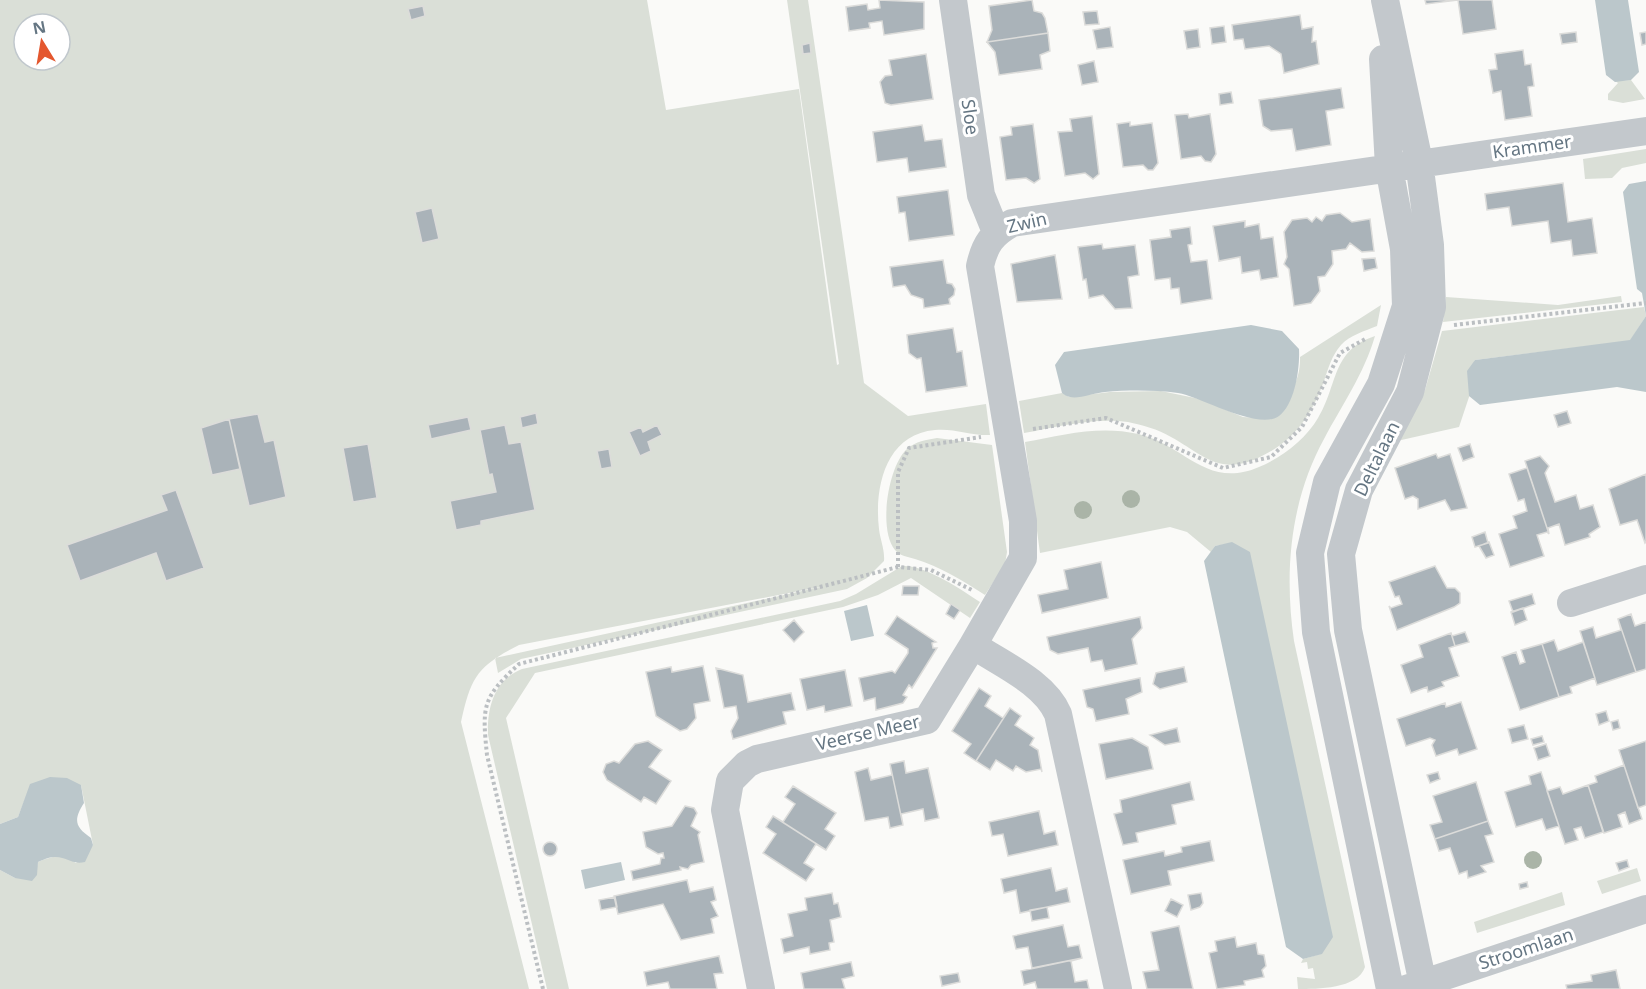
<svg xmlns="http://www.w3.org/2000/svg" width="1646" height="989" viewBox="0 0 1646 989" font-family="'Noto Sans',sans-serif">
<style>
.green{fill:#dadfd7;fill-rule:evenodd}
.water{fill:#bbc7cb}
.building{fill:#aab3b9;stroke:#dcdcda;stroke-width:1.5}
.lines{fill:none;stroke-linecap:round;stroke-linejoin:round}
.path{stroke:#bbbfc2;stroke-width:4;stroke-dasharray:3 3;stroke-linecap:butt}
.minor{stroke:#c3c8cc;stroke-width:28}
.tree{fill:#aab4a7}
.labels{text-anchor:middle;stroke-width:6;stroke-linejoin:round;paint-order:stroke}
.street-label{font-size:18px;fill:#657683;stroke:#fff}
</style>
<rect width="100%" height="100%" fill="#fafaf8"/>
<!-- green -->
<path class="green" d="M0,0h647l19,110 133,-21 38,276 2,-1 -52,-364h21l56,383 44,33 78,-12 4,31c-18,1 -36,-7 -55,-5 -49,4 -61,57 -56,99 1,10 6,21 5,32l-17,17 -20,11 -326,70 -23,14 -3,-15 330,-72 -306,59c-42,21 -48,32 -58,77l68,267h-529v-119l15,8 21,-9 2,-7c14,-6 25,-8 38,1l17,-18 -12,-60 -50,-1 -13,33 -18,7zM24,24h36v36h-36z
M1631,80l14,19 -22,4 -15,-3v-6l10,-11 -3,-2z
M1646,149v14l-24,5 -10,10 -27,1 -2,-20z
M1621,296l1,6 -9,1 -170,19 3,-25 112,8z
M1381,305l-4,21c-12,5 -27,9 -36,19 -9,10 -13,24 -17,36 -13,36 -31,61 -66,77 -39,18 -56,-4 -87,-21 -13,-8 -29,-12 -43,-15 -35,-5 -71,5 -104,11l-5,-32 43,-8 7,4 41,-5 51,-1 39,8 43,18 29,2c15,-19 29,-37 28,-62z
M1644,307l2,9 -16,25 -155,19 -7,18 2,16 -11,33 -62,14 28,-51 17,-59z
M1375,336c-11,38 -33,69 -51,103 -34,62 -40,133 -30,202l71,326c-7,22 -48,22 -67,22l-1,-12 18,2 -2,-11 -5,1 -1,-7 -6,1 2,-4 17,-5 -87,-411 -18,3 -4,6 -24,-20 -17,-5 -130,26 -15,-111c37,-7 75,-17 113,-8 46,10 68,56 121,33 22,-9 47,-28 59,-49 20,-32 13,-68 57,-82z
M937,438l55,7 15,107 -2,12 -20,31c-22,-14 -44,-28 -70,-36 -7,-2 -15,-3 -20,-9 -17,-20 -7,-84 12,-101 9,-8 19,-9 30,-11z
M902,566c22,-2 60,24 78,36l-10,16 -59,-40 -33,17 -35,12 -308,66 -29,45 63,271h-22l-59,-254c-1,-27 6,-55 34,-66l318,-68 16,-7z
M1637,868l4,13 -39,13 -5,-13z
M1562,892l3,13 -88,28 -3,-11z"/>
<!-- water -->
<path class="water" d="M1595,0h33l11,72 -8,8 -16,2 -9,-7z
M1646,181v211l-29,-5 -137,18 -11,-9 -2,-25 8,-11 155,-20 16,-24 -4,-23 -5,-4 -14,-97 6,-8z
M1251,325l31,6 17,18c1,19 -4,55 -20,67 -21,15 -77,-19 -101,-23 -24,-3 -49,-3 -73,-1 -11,1 -26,7 -35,5 -2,0 -7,-3 -8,-4l-7,-28 9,-13z
M1232,542l18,10 83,385 -11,17 -19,5 -17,-12 -82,-386 11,-15z
M867,605l7,31 -23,5 -7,-30z
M50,777l17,1 14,7 3,18c-11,17 -9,24 7,35l2,7 -8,17c-19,4 -20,-13 -47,0l-1,13 -5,6 -17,-3 -15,-8v-46l18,-7 12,-33z
M621,862l4,18 -40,9 -4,-19z"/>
<!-- building -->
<path class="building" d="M879,0l45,2v27l-40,6 -2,-14 -13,2 1,5 -21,3 -3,-24 21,-3 1,6 12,-2z
M1032,0l2,11 8,2 3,5 3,15 -61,9 5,-12 -3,-24z
M1425,0h67l4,29 -33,5 -5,-34 -32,4z
M423,6l2,10 -14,4 -3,-11z
M1097,11l2,13 -14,1 -2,-13z
M1300,15l2,14 11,-2 -1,15 4,-1 3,23 -35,9 -3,-19 -12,-8 -24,3 -2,-10 -9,1 -2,-15z
M1224,26l2,16 -14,2 -2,-16z
M1110,27l3,20 -16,2 -4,-19z
M1198,29l2,18 -13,2 -3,-18z
M1576,32l1,10 -15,2 -2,-10z
M1646,32v12l-4,1 -2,-12z
M1048,33l2,18 -10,4 2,14 -43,6 -4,-23 -8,-10z
M810,43l1,10 -8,1 -1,-9z
M1523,50l2,15 6,-1 3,22 -6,1 4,29 -27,4 -4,-29 -8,2 -4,-23 8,-1 -2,-15z
M926,54l7,45 -42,6 -6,-2 -5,-21 5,-6 7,-1 -3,-15z
M1094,61l4,21 -16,3 -4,-20z
M1341,88l3,20 -18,3 5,34 -35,6 -4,-22 -21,2 -8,-5 -4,-26z
M1231,92l2,11 -13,2 -1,-11z
M1188,114l1,4 21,-4 6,40 -5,8 -6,-1 -4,-5 -20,3 -6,-44z
M1092,116l7,58 -6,5 -8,-6 -20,3 -7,-44 14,-1 -2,-12z
M1130,122v4l22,-3 6,40 -5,7h-5l-5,-5 -20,2 -6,-43z
M1033,124l7,55 -6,4 -8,-5 -20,2 -6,-43 12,-2 -1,-8z
M922,125l3,16 17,-2 4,28 -37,5 -2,-14 -30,4 -4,-30z
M1563,183l5,39 24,-4 5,35 -24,3 -2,-16 -20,3 -3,-22 -36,5 -3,-19 -22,3 -2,-16z
M948,190l6,45 -45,6 -4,-29 -6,1 -2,-16z
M432,208l7,31 -17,4 -7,-31z
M1340,213l12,9 18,-3 4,32 -12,1 -12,-9 -4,6 -14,2 1,13 -8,12 -7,1 2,14 -9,12 -17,3 -5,-37 -5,-5 3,-7 -3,-25 8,-12 15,-2 5,4 4,-5 6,4 4,-6z
M1245,221v6l14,-3 2,15 12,-2 5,40 -17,3 -2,-10 -17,3 -2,-16 -21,4 -6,-35z
M1190,227l2,17 -4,1 3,17 16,-2 5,39 -31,5 -2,-16 -8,1 -1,-11 -15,2 -5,-40 21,-3 -1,-7z
M1102,244l1,5 32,-4 4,30 -11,2 4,31 -17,1 -12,-14 -14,3 -3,-19 -3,1 -5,-33z
M1055,255l7,44 -45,3 -6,-38z
M1375,258l2,10 -13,3 -2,-12z
M943,260l4,23 5,1 3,5 -1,6 -5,4 1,5 -26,4 -1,-9 -12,-4 -6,-10 -12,2 -3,-20z
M953,328l4,24 5,-1 5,35 -41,6 -5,-34 -4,1 -8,-6 -2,-18z
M1567,411l4,12 -13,4 -4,-12z
M536,413l2,11 -16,4 -2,-11z
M258,414l7,28 9,-2 12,57 -37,9 -20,-87z
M468,417l3,13 -40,9 -3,-14z
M229,419l11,50 -28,6 -11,-47z
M505,425l4,19 12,-2 14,68 -54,11v4l-25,5 -6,-29 46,-9 -4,-18 -3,1 -9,-45z
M657,425l5,10 -14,7 3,9 -11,5 -11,-24 12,-5 2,5z
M368,444l9,54 -24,4 -10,-54z
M1470,444l4,13 -11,4 -5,-13z
M609,449l3,18 -11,2 -4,-18z
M1436,454l2,4 12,-4 17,54 -16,3 -6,-11 -27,9v-10l-5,-3 -8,3 -10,-31z
M1540,456l9,10 -4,7 10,29 21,-7 4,14 13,-4 7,22 -11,7 1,3 -25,8 -6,-21 -11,4 1,6 -24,-73z
M1527,468l22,66 -2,-2 -10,3 7,21 -34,11 -11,-33 18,-6 -4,-12 14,-5 -3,-12 -6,2 -9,-27z
M1646,474v68l-1,1 -8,-23 -17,5 -11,-36z
M176,490l28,78 -38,13 -10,-28 -76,28 -13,-36 100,-35 -6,-15z
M1485,532l3,11 -13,4 -3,-10z
M1489,542l5,13 -8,3 -7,-12z
M1101,562l7,36 -66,15 -4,-18 30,-6 -4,-19z
M1435,566l12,22h8l5,5v10l-6,4 -57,23 -8,-24 2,2 11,-4 -3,-8 -4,1 -6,-15z
M903,586h16l-1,9h-16z
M1532,594l3,10 -22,8 -4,-11z
M951,604l9,6 -6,9 -8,-5z
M1523,608l4,12 -12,5 -4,-13z
M1631,614l4,12 11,-4v47l-10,3 -18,-53z
M897,616l39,26 -4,1 1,5h4l-25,40 -3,-3 -6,10 4,2 -4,6 -27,7 -1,-12 -11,3 -5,-23 33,-7 3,2 13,-20v-4l-23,-15z
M1140,617l2,11 -10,11 5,25 -32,7 -3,-11 -11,2 -3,-14 -30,6 -8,-4 -3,-13z
M1618,619l18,53 -39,13 -17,-54 13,-4 3,11 25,-8z
M794,620l10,12 -10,10 -11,-12z
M1465,632l4,10 -14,4 -3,-10z
M1451,633l4,13 -6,2 10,28 -17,6 2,4 -16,6 -1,-5 -16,6 -10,-28 22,-8 -4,-12z
M1554,640l4,11 25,-9 12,36 -25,9 2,6 -13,4 -17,-53z
M1542,644l17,53 -39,13 -18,-53 14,-5 4,12 5,-2 -4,-12z
M703,666l7,35 -16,3 2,14 -9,11 -7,2 -24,-15 -10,-44 25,-5 1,5z
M1184,667l3,15 -27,7 -7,-5 3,-11z
M716,668l27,7 5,27 43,-9 4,17 -12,2 3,12 -53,15 -2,-8 7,-13 -2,-12 -12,2z
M845,670l7,36 -27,6 -1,-6 -17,4 -7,-31z
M1140,678l2,14 -16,7 3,15 -33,7 -3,-12 -6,-2 -4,-17z
M979,688l12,8 -6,10 18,12 7,-10 -34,53 -12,-8 7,-9 -19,-13z
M1461,702l16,47 -18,6 -2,-6 -21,7 -4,-11 3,-5 -5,-2 -24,8 -9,-27 48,-16 1,4z
M1010,708l11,8 -6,9 19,13 -4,7 8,5 4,22 -1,-3 -15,3 -10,-6 -3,5 -17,-11 -6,10 -14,-9z
M1606,711l3,10 -10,4 -3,-11z
M1618,720l2,8 -7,2 -2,-8z
M1524,725l4,14 -16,4 -4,-14z
M1177,728l3,14 -15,3 -15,-10z
M1542,736l2,6 -11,3 -2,-6z
M1132,738l16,9 5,22 -47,10 -7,-35z
M648,741l14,9 -13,17 22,14 -15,23 -12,-7 -3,5 -34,-22 -4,-8 3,-8 8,-3 5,2 16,-19z
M1646,741v64l-8,3 -19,-58z
M1546,744l4,12 -12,4 -4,-12z
M904,761l2,12 22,-5 11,50 -14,3 -2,-12 -22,5 2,11 -13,-61z
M890,764l13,61 -13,3 -2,-11 -23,4 -10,-49 13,-4 3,12 21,-5z
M1624,765l18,54 -13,5 -4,-12 -7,3 4,12 -18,6 -16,-48 9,-3 -2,-6z
M1438,772l2,7 -10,4 -3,-8z
M1541,772l18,54 -13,4 -4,-11 -26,8 -11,-35 26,-8 -2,-8z
M1190,782l4,18 -22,5 4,19 -40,9 2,9 -15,3 -9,-31 8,-2 -2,-12z
M1476,782l12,39 -53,18 -5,-14 12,-3 -9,-26z
M1588,785l15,47 -18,6 -4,-11 -7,2 4,11 -13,4 -18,-53 13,-4 3,7z
M793,786l43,27 -11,16 10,7 -9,14 -53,-34 10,6 12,-18 -10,-7z
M685,806l9,2 3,5 -6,13 9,6 -2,3 6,27 -13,3 -3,4 -8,-2 1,3 -48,10 -2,-9 29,-7 1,-6h3l-1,-5 -5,1 -12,-7 -3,-15 29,-6z
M1039,811l5,23 11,-3 3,14 -50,11 -5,-22 -11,2 -3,-14z
M773,816l53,34 -10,-6 -12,19 10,6 -8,12 -43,-28 13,-19 -10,-7z
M1488,821l5,13 -8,2 9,26 -13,4 5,6 -18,6 -1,-7 -8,3 -9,-26 -11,3 -4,-12z
M1210,841l4,20 -46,10 3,14 -40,9 -8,-34 41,-9 1,5 17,-4 -1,-5z
M543 849a7 7 0 1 1 14 0a7 7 0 1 1-14 0Z
M1627,860l2,7 -10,4 -3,-8z
M1051,868l5,23 11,-3 3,14 -50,11 -4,-23 -12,3 -3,-14z
M687,880l3,12 23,-5 3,13 -5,2 7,14 -7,3 3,14 -33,7 -18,-36 -45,10 -4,-18z
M1527,882l1,5 -8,2 -1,-5z
M832,893l2,11 4,-1 3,14 -11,3 4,22 -5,1 1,7 -20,4 -1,-7 -25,6 -3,-14 12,-3 -5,-22 19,-4 -2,-12z
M1201,893l2,10 -3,4 -9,3 -3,-15z
M615,897l2,10 -16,3 -2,-10z
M1171,899l12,6 -6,12 -12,-6z
M1047,907l2,11 -17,3 -2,-11z
M1063,925l5,22 11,-2 3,13 -50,10 -4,-21 -12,2 -3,-13z
M1179,926l14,63h-46l-4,-17 16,-2 -8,-38z
M1235,937l2,10 19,-4 2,11 6,1 2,11 -4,4 2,7 -20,4 1,4 -28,4 -8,-36 8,-2 -2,-10z
M719,956l4,17 -9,1 3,15h-47l-2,-7 -21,4 -3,-14z
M1082,958l-11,3 4,21 12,-2 2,9h-52l-2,-7 -11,3 -3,-14z
M851,962l3,14 -12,3 3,10h-41l-3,-16z
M1616,970l4,19h-53l-1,-4 26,-4 -1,-6z
M958,973l2,9 -18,4 -2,-10z"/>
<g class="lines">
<!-- path -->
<path class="path" d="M1454,325l192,-22
M1033,429l73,-11 117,50 48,-11 31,-30 38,-74 27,-15
M898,567v-95l11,-24 72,-11
M543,989l-56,-234c-5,-49 -5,-57 32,-91l379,-97 33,3 43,21"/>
<!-- minor -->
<path class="minor" d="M953,0l28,195 15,37
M1385,0l34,162 11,83 2,62 -22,85 -51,98 -18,64 7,76 76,359
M1383,59l6,108 15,82 2,57 -25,78 -54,98 -17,71 6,79 74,357
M1571,603l75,-24
M973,645l50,-87v-37l-43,-255c5,-22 12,-32 32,-43l634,-92
M761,989l-36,-179 5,-29 17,-17 10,-5 170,-39 46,-75c28,19 71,37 85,69l60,275
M1406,989l240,-80"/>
</g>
<!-- trees -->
<g class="tree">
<circle cx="1131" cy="499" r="9"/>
<circle cx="1083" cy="510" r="9"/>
<circle cx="1533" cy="860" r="9"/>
</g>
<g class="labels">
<!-- street labels -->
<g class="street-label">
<text transform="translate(970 117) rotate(82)" y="6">Sloe</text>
<text transform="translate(1532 147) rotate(-8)" y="6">Krammer</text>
<text transform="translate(1027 223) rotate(-13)" y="6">Zwin</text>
<text transform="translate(1377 459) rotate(-64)" y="6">Deltalaan</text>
<text transform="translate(868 733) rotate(-13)" y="6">Veerse Meer</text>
<text transform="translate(1526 949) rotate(-18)" y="6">Stroomlaan</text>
</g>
</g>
<!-- north arrow -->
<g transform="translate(42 42) rotate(349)"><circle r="28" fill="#ffffff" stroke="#c1c8cd" stroke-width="1.5"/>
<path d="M0-4.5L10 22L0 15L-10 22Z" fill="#e4572e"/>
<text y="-9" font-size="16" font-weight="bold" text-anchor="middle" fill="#657683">N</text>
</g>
</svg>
